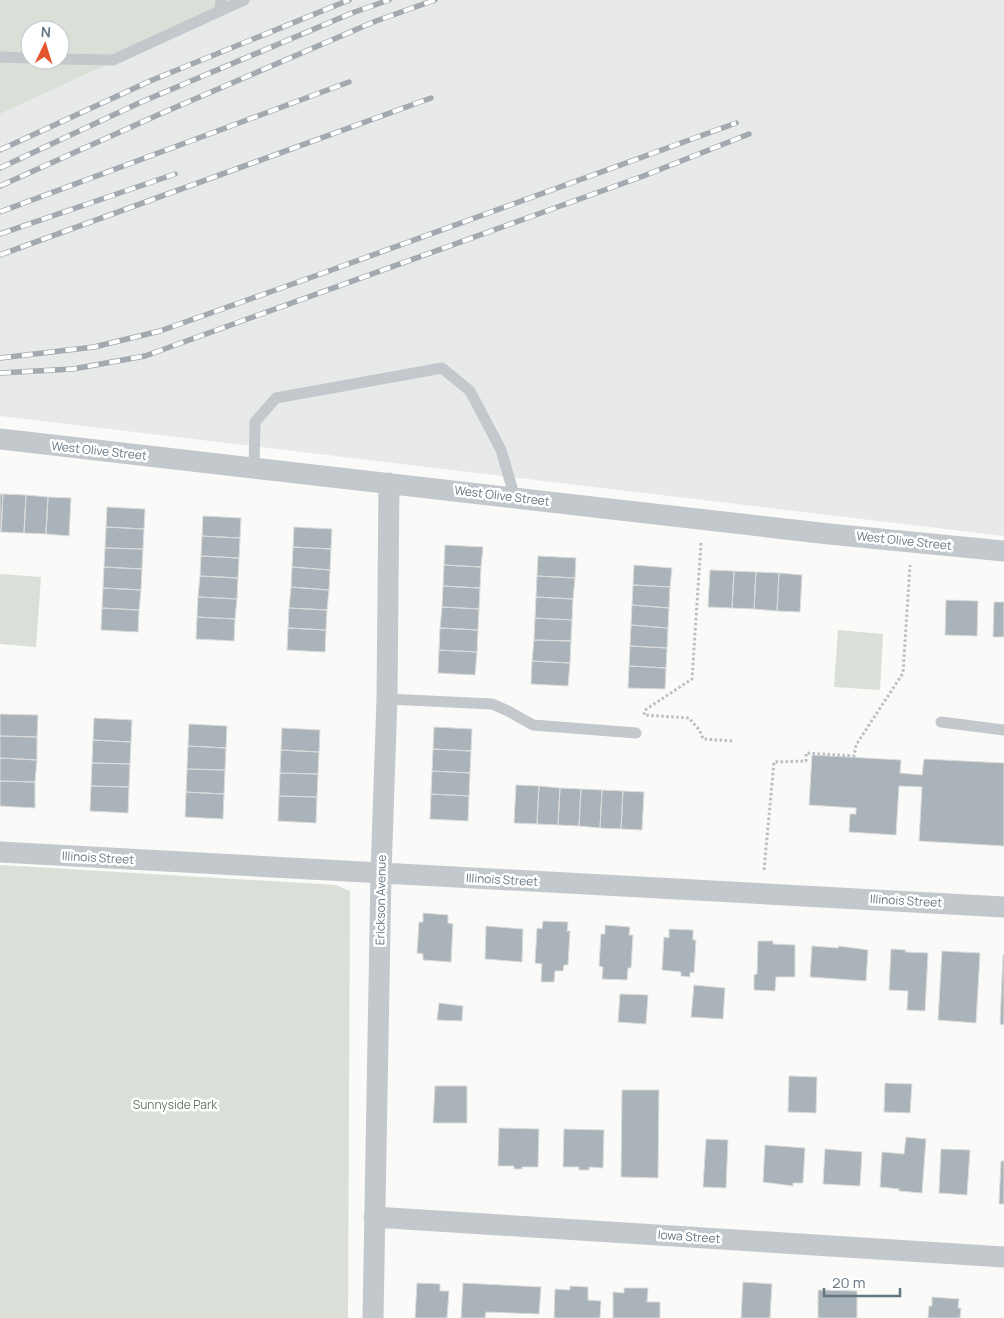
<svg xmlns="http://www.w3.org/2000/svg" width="1004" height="1318" viewBox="0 0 1004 1318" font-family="Manrope,sans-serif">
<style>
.built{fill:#e8e9e9}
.green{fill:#dadfd7;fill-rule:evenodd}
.building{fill:#aab3b9;stroke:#dcdcda}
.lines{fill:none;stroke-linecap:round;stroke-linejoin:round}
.path{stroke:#bbbfc2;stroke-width:3;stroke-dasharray:2.5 2.5;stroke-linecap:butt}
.lane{stroke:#c3c8cc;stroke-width:11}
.street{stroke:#c3c8cc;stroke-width:21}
.rail-casing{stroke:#a2aab0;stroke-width:5.5}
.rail{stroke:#fff;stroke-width:4;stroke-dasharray:11;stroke-linecap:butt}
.labels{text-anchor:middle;stroke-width:5;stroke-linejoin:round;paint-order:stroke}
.street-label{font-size:12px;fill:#657683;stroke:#fff}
.park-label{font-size:12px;fill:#687a64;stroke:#fff}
</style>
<rect width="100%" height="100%" fill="#fafaf8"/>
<!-- built -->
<path class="built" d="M247,0h757v536l-1004,-120v-302z"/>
<!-- green -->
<path class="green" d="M0,0h247l-247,114zM30,30h30v30h-30z
M0,574l41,3 -5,70 -36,-3z
M838,630l45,4 -3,56 -46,-3z
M0,865l336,20 14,6 -2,427h-348z"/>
<!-- building -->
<path class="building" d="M0,494h3l-2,38h-1z
M3,494l23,1 -2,38 -23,-1z
M26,495l22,2 -2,37 -22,-1z
M48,497l23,1 -2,38 -23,-2z
M107,507l38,2 -1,20 -38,-2z
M203,516l38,2 -1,20 -38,-2z
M106,527l38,2 -1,20 -38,-1z
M294,527l38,2 -1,20 -38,-2z
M202,536l38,2 -1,20 -38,-2z
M445,545l38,2 -2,20 -37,-2z
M293,547l38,2 -1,21 -38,-3z
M105,548l38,1 -1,20 -38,-2z
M201,556l38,2 -1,20 -38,-2z
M538,556l38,2 -1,20 -38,-2z
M444,565l37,2 -1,21 -37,-2z
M634,565l38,3 -2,19 -37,-2z
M104,567l38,2 -1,21 -38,-2z
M292,567l38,3 -1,20 -38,-3z
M710,570l24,1 -2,37 -24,-1z
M734,571l22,1 -2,37 -22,-1z
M756,572l23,1 -2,38 -23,-2z
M779,573l23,2 -2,37 -23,-1z
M200,576l38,2 -1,21 -39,-2z
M537,576l38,2 -2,21 -37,-2z
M633,585l37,2 -1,21 -37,-3z
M443,586l37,2 -1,21 -37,-2z
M291,587l38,3 -2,20 -38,-2z
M103,588l38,2 -2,20 -37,-2z
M198,597l39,2 -2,20 -38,-2z
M536,597l37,2 -1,21 -37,-2z
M946,600l32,1 -1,35 -32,-1z
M994,602h10v35h-11z
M632,605l37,3 -1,20 -37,-3z
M442,607l37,2 -1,21 -38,-2z
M102,608l37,2 -1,22 -37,-2z
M289,608l38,2 -1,20 -38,-2z
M197,617l38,2 -1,22 -38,-2z
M535,618l37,2 -1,21 -37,-1z
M631,625l37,3 -1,20 -37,-2z
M288,628l38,2 -1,22 -38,-2z
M440,628l38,2 -1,22 -38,-2z
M534,640l37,1 -1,22 -38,-2z
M630,646l37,2 -1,20 -37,-2z
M439,650l38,2 -2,23 -37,-2z
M532,661l38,2 -2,23 -37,-2z
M629,666l37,2 -1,21 -37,-1z
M0,714l38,1 -1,22 -37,-1z
M94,718l38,2 -1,22 -38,-2z
M189,724l38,2 -1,22 -38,-2z
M434,727l38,2 -1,22 -38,-2z
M282,728l38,2 -1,22 -38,-2z
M0,736l37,1v23l-37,-2z
M93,740l38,2 -1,22 -38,-1z
M188,746l38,2 -1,22 -38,-1z
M433,749l38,2 -1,22 -38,-2z
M281,750l38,2 -1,22 -38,-1z
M812,755l89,5 -1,13 22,2 2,-16 80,4v83l-85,-5 3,-54 -23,-1 -3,49 -47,-3 1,-18h6v-6l-47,-3z
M0,758l37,2 -2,22 -35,-1z
M92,763l38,1 -1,23 -38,-1z
M187,769l38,1 -1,24 -38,-2z
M432,771l38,2 -1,23 -38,-2z
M280,773l38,1 -1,23 -38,-1z
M0,781l35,1v26l-35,-2z
M516,785l23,1 -2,38 -23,-1z
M91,786l38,1 -1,26 -38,-2z
M539,786l21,2 -2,37 -21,-1z
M560,788l21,1 -2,37 -21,-1z
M581,789l21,1 -2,38 -21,-2z
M602,790l21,1 -2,38 -21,-1z
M623,791l21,1 -2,38 -21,-1z
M186,792l38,2 -1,25 -38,-2z
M431,794l38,2 -1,25 -38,-2z
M279,796l38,1 -1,26 -38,-2z
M423,913l25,2v8l5,1 -2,38 -28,-2v-6l-6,-1 2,-31h4z
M543,921l25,1 -1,9h3l-2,34h-4l-1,6h-8l-1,11h-13l1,-18 -7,-1 2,-35 5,1z
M605,925l25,2 -1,8h4l-2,33h-3l-1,12 -25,-1 1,-12 -4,-1 2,-32h4z
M486,926l37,3 -1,33 -37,-3z
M669,929l24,1v10h3l-2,33 -4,-1v5l-9,-1v-4l-19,-2 2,-33 5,1z
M758,941h15v3l22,1v32h-19l-1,14 -21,-1v-15l3,-1z
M812,946l26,2 1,-2 29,4 -2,31 -56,-4z
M891,949l15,1 -1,2 23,1 -3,58 -18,-1 1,-19 -19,-1z
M942,951l38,2 -4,70 -38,-3z
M1003,955h1v70l-4,-1z
M694,985l31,3 -2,31 -32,-2z
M620,994l28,1 -2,29 -28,-2z
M439,1003l24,3 -1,15 -25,-1z
M789,1076l28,1 -1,36 -28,-1z
M885,1083l27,1 -2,29 -26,-1z
M435,1086h32v37h-34z
M622,1090h37l-1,88 -37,-1z
M499,1128l40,1 -1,38h-16v2h-8v-3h-16z
M564,1129l40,1 -1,38 -14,-1v3h-10v-3h-16z
M906,1137l20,2 -4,54 -23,-2v-2l-19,-2 2,-35 22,2z
M706,1139l22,1 -2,48 -23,-1z
M765,1145l40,3 -2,35h-10v3l-30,-4z
M825,1149l37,3 -2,34 -37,-2z
M941,1149l29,1 -3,45 -28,-2z
M1001,1161h3v43h-5z
M743,1282l29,2 -2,34h-29z
M417,1283l23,1v7h9l-2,27h-32z
M463,1283l78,4 -2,27 -53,-2 -1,6h-24z
M570,1286l18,1v13l13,1 -1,17h-46l1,-29 15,1z
M624,1288h24l-1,14h13v16h-47v-26l11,1z
M818,1290l39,1v27h-39z
M932,1297l27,2 -1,9h3l-1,10h-32l1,-12h3z"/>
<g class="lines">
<!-- path -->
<path class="path" d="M701,543l-9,136 -47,31 -1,5 45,3 11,13 3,8 30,2
M764,870l10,-108 32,-1v-8l48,3 2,-11 47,-72 7,-108"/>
<!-- lane -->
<path class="lane" d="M220,11l24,-11
M0,57l30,1
M60,59l53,1 107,-49 1,-11
M254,468l1,-46 21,-24 166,-30 28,23 31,59 14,48
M387,699l105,5 16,7 25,14 103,8
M941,722l63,8"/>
<!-- street -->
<path class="street" d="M0,439l829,95 175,17
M0,852l1004,55
M374,1217l630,40
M373,1318l8,-445 6,-174 2,-216"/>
<!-- rail casing -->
<g class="rail-casing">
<path id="rail" d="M0,150l150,-69 199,-81
M0,168l139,-65 213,-90 37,-13
M0,186l160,-72 216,-93 59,-21
M0,212l349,-130
M0,234l175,-60
M0,255l431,-157
M0,358l94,-11 66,-16 155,-55 421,-153
M0,373l73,-4 72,-13 501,-181 103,-41"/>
</g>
<!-- rail -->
<use href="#rail" class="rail"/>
</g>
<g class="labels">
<!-- street labels -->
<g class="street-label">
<text transform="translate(99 451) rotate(6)" y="4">West Olive Street</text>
<text transform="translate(502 496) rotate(7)" y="4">West Olive Street</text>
<text transform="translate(904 541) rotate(6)" y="4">West Olive Street</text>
<text transform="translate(98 858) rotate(3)" y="4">Illinois Street</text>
<text transform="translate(502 880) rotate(3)" y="4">Illinois Street</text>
<text transform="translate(381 900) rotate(-89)" y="4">Erickson Avenue</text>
<text transform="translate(906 901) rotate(3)" y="4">Illinois Street</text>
<text transform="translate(689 1237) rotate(4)" y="4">Iowa Street</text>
</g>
<!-- park labels -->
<g class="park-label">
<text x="175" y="1109">Sunnyside Park</text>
</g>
</g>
<!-- north arrow -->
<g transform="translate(45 45) rotate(4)"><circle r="24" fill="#ffffff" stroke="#c1c8cd"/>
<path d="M0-4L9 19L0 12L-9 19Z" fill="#e4572e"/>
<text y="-8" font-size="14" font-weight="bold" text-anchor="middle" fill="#657683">N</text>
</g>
<!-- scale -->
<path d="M824 1288v8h76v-8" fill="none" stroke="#657683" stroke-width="2.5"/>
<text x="832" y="1288" font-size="15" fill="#657683" stroke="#ffffff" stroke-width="4" paint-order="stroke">20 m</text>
</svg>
